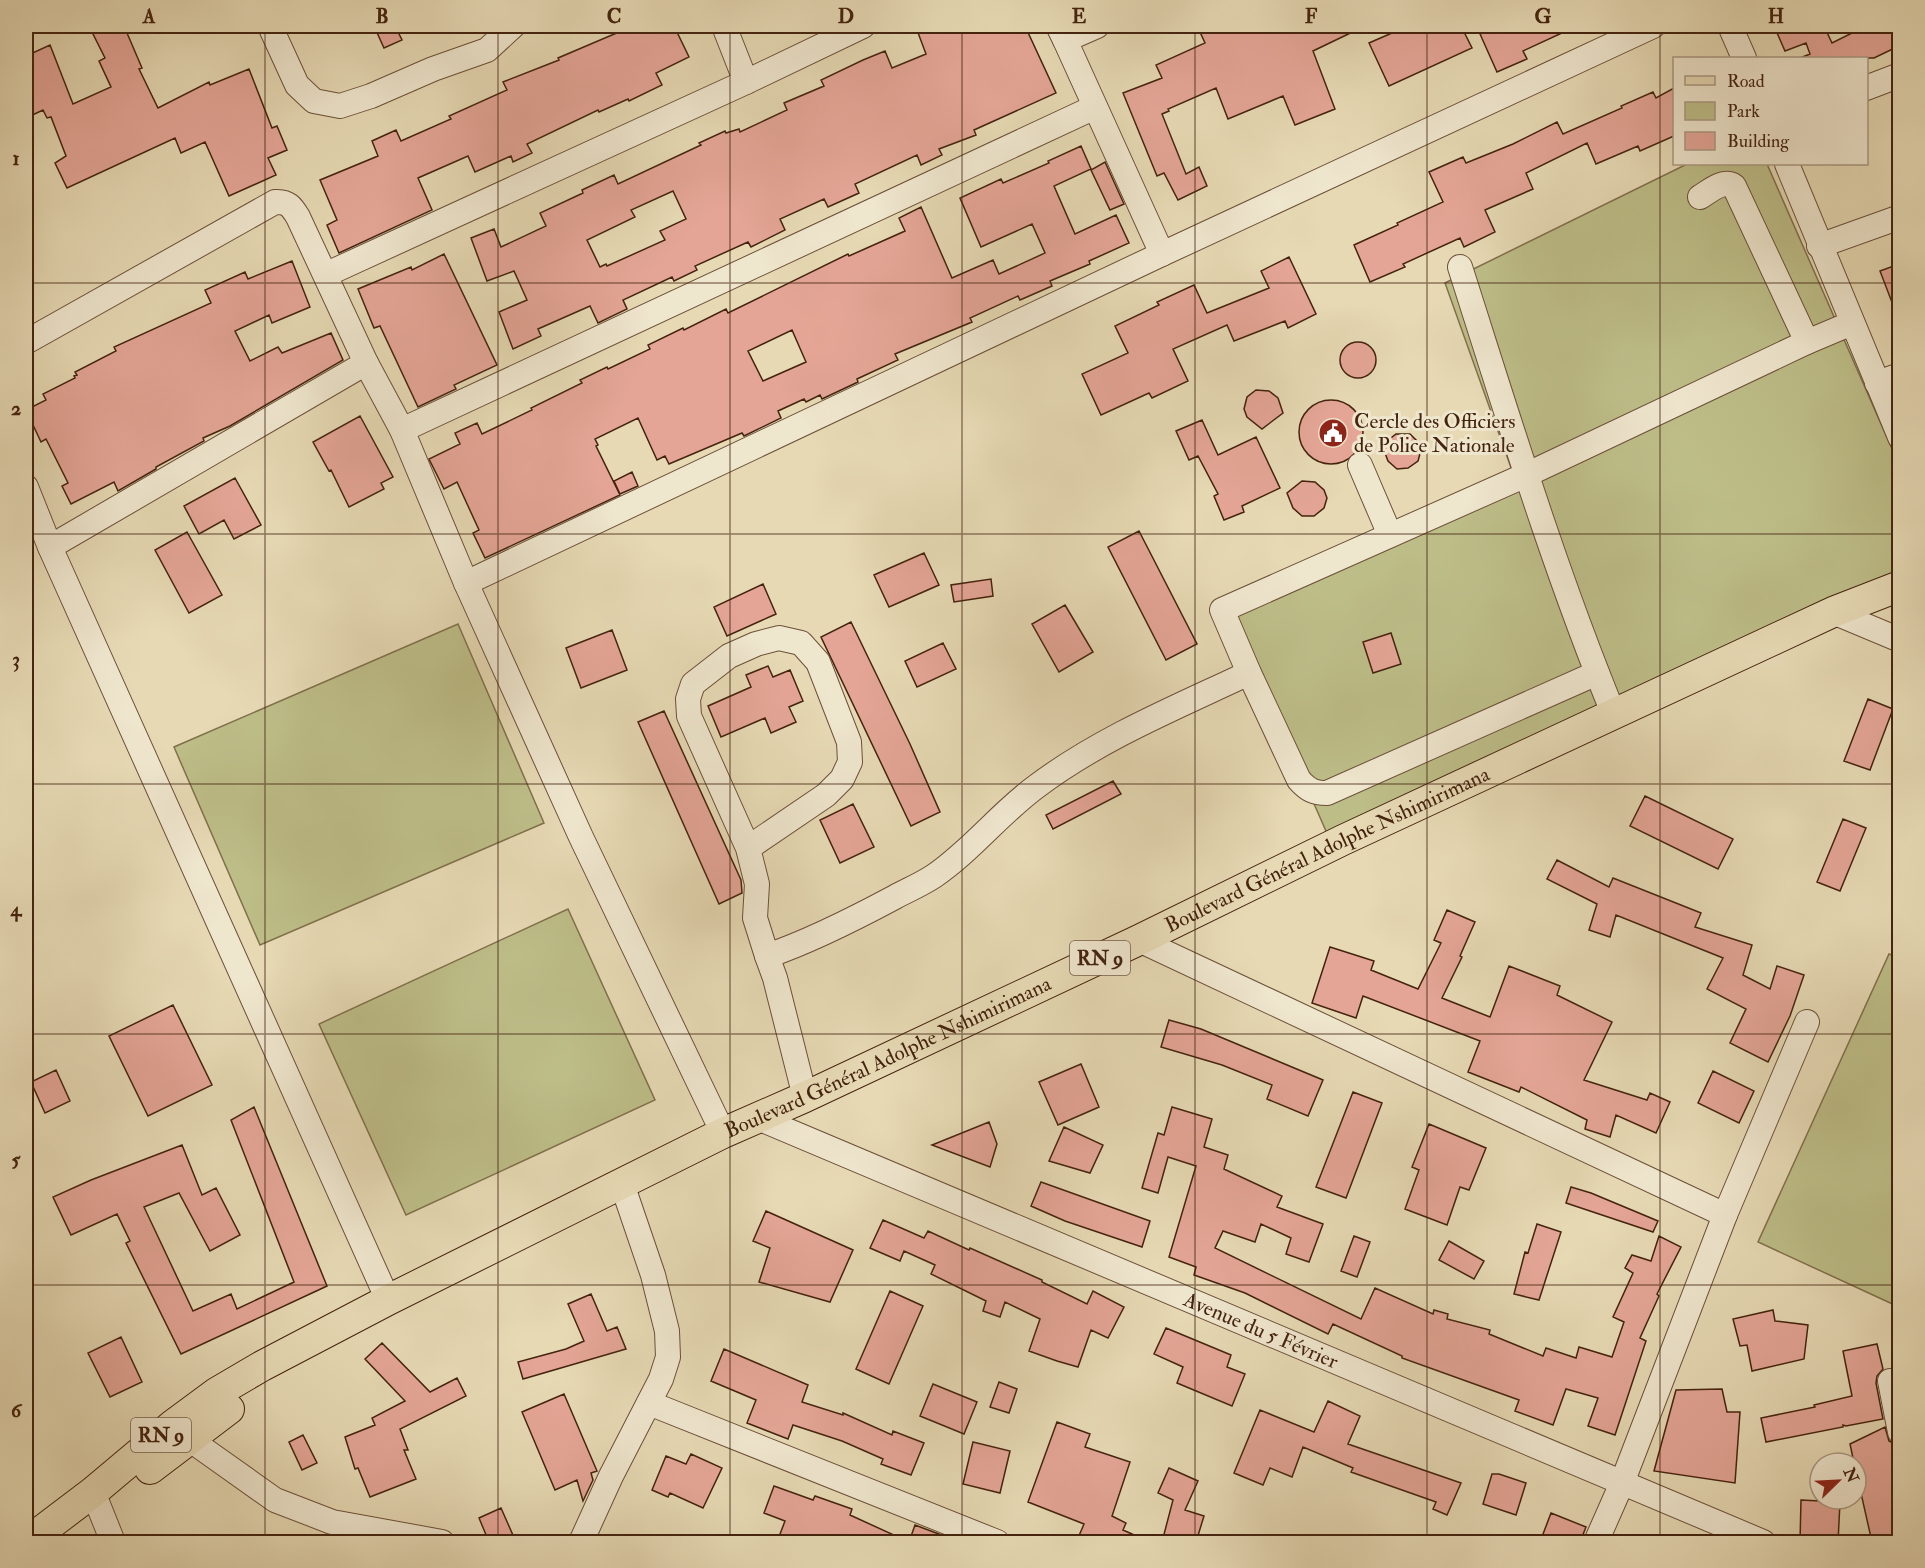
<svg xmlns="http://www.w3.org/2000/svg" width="1925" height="1568" viewBox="0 0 1925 1568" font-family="'IM FELL Double Pica',serif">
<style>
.green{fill:#bdbd88;stroke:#80704b;stroke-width:1.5}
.building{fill:#e4a596;stroke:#44230e;stroke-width:1.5;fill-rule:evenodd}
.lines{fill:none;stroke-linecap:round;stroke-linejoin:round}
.minor-casing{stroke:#6c5038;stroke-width:26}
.major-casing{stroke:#44230e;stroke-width:32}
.minor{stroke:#efe6ce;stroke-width:24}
.major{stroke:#e6d9b4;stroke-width:30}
.grid{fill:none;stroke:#44230e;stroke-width:1.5;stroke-opacity:0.55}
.labels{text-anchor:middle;stroke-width:6;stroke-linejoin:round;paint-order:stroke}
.shield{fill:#efe6ce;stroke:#775e48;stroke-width:1.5}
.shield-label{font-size:20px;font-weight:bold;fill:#44230e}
.poi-label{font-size:21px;fill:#44230e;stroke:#efe6ce;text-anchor:start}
.street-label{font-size:21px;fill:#44230e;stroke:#efe6ce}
.neatline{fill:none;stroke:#44230e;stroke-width:2}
.grid-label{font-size:20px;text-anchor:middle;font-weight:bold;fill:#44230e}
</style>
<rect width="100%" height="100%" fill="#e6d9b4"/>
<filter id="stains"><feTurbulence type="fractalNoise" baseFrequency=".00333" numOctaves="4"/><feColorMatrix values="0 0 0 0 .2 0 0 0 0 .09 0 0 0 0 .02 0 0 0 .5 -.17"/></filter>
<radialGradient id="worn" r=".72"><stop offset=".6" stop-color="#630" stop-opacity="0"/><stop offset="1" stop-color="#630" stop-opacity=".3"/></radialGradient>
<!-- green -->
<path class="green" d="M1687,164h80l132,301v107l-566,275 -104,-237 285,-134 -69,-193z
M458,624l86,199 -284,122 -86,-198z
M568,909l87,191 -249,115 -87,-191z
M1889,954l11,4 -1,349 -141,-65z"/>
<!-- building -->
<path class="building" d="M89,26h35l18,42 -3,1 19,39 51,-26 1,3 39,-16 23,59 5,-2 10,24 -19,8 8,17 -47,21 -24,-54 -24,11 -6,-15 -108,50 -12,-25 11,-7 -15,-39 -4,1 -4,-8 -17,8v-62l24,-11 23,59 38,-17 -12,-26 6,-3z
M374,26h21l7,14 -18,8z
M633,26h41l15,31 -33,16 6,12 -33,16 -1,-2 -29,13 -1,-2 -71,34 5,9 -19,9 -2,-6 -36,16 -7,-16 -50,22 14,32 -93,43 -12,-28 10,-5 -17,-40 58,-24 -6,-15 24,-11 5,11 50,-22 -2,-3 58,-26 -4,-8 56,-22 -1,-2z
M929,26h96l31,67 -82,37 2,5 -37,14 3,6 -21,10 -4,-10 -62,29 4,9 -31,14 -4,-8 -44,20 5,11 -34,17 -3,-5 -53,24 2,4 -23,11 -2,-4 -49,23 4,9 -29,14 -8,-17 -52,23 3,7 -28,13 -14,-37 28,-12 -13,-29 -27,10 -16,-43 23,-9 7,18 45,-21 -6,-13 43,-20 -1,-3 32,-15 4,9 83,-39 -2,-2 26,-12 1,2 13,-4 1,3 47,-22 -3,-7 40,-17 -3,-6 42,-20 22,-9 7,17 34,-14 -9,-24zM673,191l13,28 -26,12 5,9 -58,26 -1,-2 -6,3 -13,-27 48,-23 -4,-7z
M1208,26h157l-52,25 22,58 -40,16 -12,-29 -55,23 -12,-31 -48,21 1,2 -7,3 24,60 13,-7 8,19 -29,14 -14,-27 -7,3 -34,-83 39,-15 -6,-13 49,-22 -6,-13z
M1408,26h53l11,22 -83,38 -20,-43z
M1499,26h78l-54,25 4,8 -30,13 -17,-38z
M1774,26h50l8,17 34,-17h33v20l-25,12h-74l10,-4 -4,-11 -21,8z
M1674,88v48l-34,15 -2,-5 -42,18 -9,-21 -61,30 7,16 -48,21 10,22 -31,15 -4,-9 -57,26 2,3 -35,15 -16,-37 44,-20 -1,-2 46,-21 -14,-30 34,-15 3,6 47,-19 44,-22 6,12 59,-26 -1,-2 32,-14 3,6z
M1081,146l10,23 -37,17 21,48 41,-19 13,28 -40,18 1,3 -40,17 2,5 -32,14 -2,-4 -48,22 2,4 -77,32 3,6 -41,19 1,3 -36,17 -2,-4 -14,7 -2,-3 -26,12 3,7 -37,18 -2,-3 -73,31 -4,-8 -8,4 -19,-42 -43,21 3,6 -2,1 24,49 -135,63 -12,-25 6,-3 -22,-48 -13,7 -15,-30 31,-15 -5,-11 22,-10 5,11 50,-24 -1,-2 51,-25 -2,-3 27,-13 1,2 42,-20 -2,-4 35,-17 1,2 42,-21 2,4 120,-59 1,2 56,-25 -6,-13 22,-11 31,71 41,-18 6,14 46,-21 -13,-29 -51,23 -21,-49 41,-19 2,4 46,-20 -1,-2zM792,330l14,32 -43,19 -15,-30z
M1105,162l19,42 -14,6 -19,-40z
M444,254l53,111 -43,20 2,4 -38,18 -38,-81 -6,2 -16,-39 53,-22 1,3z
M1289,257l27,57 -28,14 -3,-7 -51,20 -7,-16 -54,24 15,32 -36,17 -3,-5 -48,22 -19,-41 46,-21 -13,-27 44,-21 -2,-3 37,-17 13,28 62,-25 -8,-17z
M292,261l18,46 -38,16 -3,-8 -34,16 15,30 28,-14 4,6 49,-20 12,27 -113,66 -27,12 1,3 -48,26v2l-38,22 -4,-9 -43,22 -9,-18 6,-3 -22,-44 -5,3 -15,-32 20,-10 -3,-6 32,-16 -1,-2 3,-1 -2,-3 41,-21 -2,-4 97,-44 -6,-13 40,-18 3,7z
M1899,264v54h-1l-18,-47z
M1340 360a18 18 0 1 1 36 0a18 18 0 1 1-36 0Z
M1256,390l13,1 9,7 5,15 -21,16 -15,-12 -3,-8 3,-12z
M1299 432a32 32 0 1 1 64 0a32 32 0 1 1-64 0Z
M360,416l33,61 -12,6 3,6 -35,18 -18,-37 -2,1 -16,-29z
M1202,420l16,35 38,-18 24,51 -38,18 2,6 -20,8 -10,-24 4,-2 -20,-38 -9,4 -13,-29z
M1396,434h14l8,8 3,8 -3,11 -10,7 -11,1 -9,-8 -6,-16z
M632,472l6,14 -18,8 -6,-13z
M235,478l26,47 -27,14 -10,-19 -25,14 -15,-28z
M1302,481l13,1 9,8 3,8 -3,10 -10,8h-12l-9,-8 -6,-15z
M1139,531l58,113 -31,16 -58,-113z
M187,532l35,63 -33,18 -34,-63z
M924,553l15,32 -50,22 -15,-32z
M991,579l2,17 -39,6 -3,-17z
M763,584l13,30 -49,22 -13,-29z
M1065,605l28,47 -34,20 -27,-48z
M851,622l59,122 30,68 -29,14 -90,-189z
M612,630l15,40 -46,18 -15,-40z
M1391,633l10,31 -28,9 -10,-31z
M943,643l13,26 -39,18 -12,-26z
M768,666l5,11 17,-7 13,31 -14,6 7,15 -25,11 -6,-15 -44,19 -13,-31 43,-19 -5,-12z
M1868,699l25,10 -23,61 -26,-9z
M664,711l77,169 1,13 -23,11 -81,-182z
M1113,781l8,13 -68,35 -7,-14z
M1645,796l88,43 -15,30 -88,-43z
M853,804l21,43 -34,16 -20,-43z
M1843,819l23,9 -26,63 -23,-9z
M1557,860l52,27 4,-9 88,35 -6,14 57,18 -9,30 27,14 7,-23 27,9 -14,41 -22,46 -38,-19 16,-34 -39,-20 16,-31 -107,-43 -6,22 -21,-7 8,-26 -50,-25z
M1447,910l28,12 -15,34 2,1 -20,41 48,19 19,-51 51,20 -3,9 55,27 -28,58 63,20 3,-7 20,9 -14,31 -40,-18 -6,22 -25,-8 2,-9 -66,-33 -2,5 -51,-20 12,-31 -117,-45 -7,22 -44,-15 18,-56 44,14 -3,9 47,19 23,-46 -7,-3z
M173,1005l39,80 -64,31 -39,-80z
M1169,1020l32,9 122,51 -15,36 -41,-17 5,-14 -50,-20 -61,-18z
M1081,1064l18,43 -41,18 -19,-43z
M56,1070l14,31 -25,12 -14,-31z
M1713,1071l41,20 -15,32 -41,-20z
M1353,1092l29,11 -36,95 -30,-11z
M254,1107l73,179 -146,68 -55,-111 4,-2 -13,-27 -46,21 -18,-38 38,-17 91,-35 20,50 14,-7 24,47 -30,16 -31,-58 -35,14 49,104 38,-17 6,15 57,-27 -63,-162z
M1172,1107l40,12 -8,28 24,8 -4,14 58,27 -5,11 46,17 -14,38 -23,-8 5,-16 -30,-14 -6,18 -32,-11 -8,17 146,71 14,-31 58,26 1,-4 14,4 -1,5 43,11 -1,4 54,22 3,-8 30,10 3,-11 33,10 12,-35 -11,-5 20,-44 -8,-5 7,-13 19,6 8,-25 22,11 -24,47 2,2 -19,42 6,3 -31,94 -27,-9 10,-28 -32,-9 -13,36 -38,-14 4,-11 -117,-42v-2l-69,-32 -5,10 -83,-41 -51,-18 2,-8 -27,-10 27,-91 -28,-9 -10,36 -16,-5 16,-55 6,2z
M989,1122l8,22 -7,23 -58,-22z
M1429,1124l57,24 -17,42 -9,-3 -13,38 -42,-16 14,-39 -7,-3z
M1064,1127l39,18 -13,28 -41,-12z
M1041,1182l109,39 -8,26 -77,-26 -34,-15z
M1571,1187l20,6 67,28 -5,11 -87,-29z
M766,1211l87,39 -23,52 -71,-20 11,-34 -17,-7z
M883,1220l41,18 4,-7 41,19 1,-2 72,32v2l45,22 6,-13 31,16 -16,31 -17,-8 -13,37 -21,-6 -28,-10 11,-32 -35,-17 -5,15 -17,-6 3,-10 -55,-27 4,-9 -31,-14 -4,10 -30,-13z
M1537,1224l24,8 -22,68 -25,-6 11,-42 3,1z
M1354,1236l16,6 -13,35 -16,-6z
M1449,1241l35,20 -10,18 -35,-19z
M890,1291l33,15 -34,78 -33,-15z
M591,1294l16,37 10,-4 9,22 -103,30 -5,-17 48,-13 18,-8 -16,-37z
M1773,1310l2,11 33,4 -4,34 -52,12 -5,-26 -7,1 -7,-27z
M1166,1328l65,27 -4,12 18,7 -13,32 -55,-23 6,-16 -29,-13z
M121,1337l21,45 -32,15 -22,-44z
M382,1343l48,49 27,-14 9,18 -66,33 8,21h-4l12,29 -46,18 -12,-29 -3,1 -10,-32 30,-12 -3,-7 33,-17 -40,-42z
M1877,1344l6,25 -6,7 -1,7 7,36 -37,7 -3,-1v2l-77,15 -5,-24 54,-11 -1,-2 38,-9 -9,-45z
M724,1349l84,36 -6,17 41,13v-2l49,22 1,-4 31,12 -13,32 -30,-11 2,-5 -41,-18 -49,-16 -5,14 -41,-16 9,-23 -45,-19z
M999,1382l18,7 -8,24 -19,-6z
M933,1384l44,18 -13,32 -44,-18z
M1722,1389l5,23h13l-5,71 -81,-12 22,-81z
M564,1394l33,77 -6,2 2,7 -10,21 -6,-21 -22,10 -33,-78z
M1328,1401l32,15 -12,28 113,39 -14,32 -14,-6 3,-7 -85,-30 2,-4 -50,-21 -11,30 -22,-9 -7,17 -29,-12 26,-63 54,22z
M1057,1422l33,12 -5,13 45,15 -18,54 14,7 -3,7 27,12h-63l-9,-4 6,-14 -56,-22z
M1885,1427l4,14 10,5v4h-5l5,26v66h-27l-16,-71v-8h-2l-4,-19z
M303,1435l14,28 -15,7 -13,-28z
M973,1442l37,9 -10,42 -37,-9z
M691,1454l31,14 -19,40 -33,-15 -2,4 -16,-7 14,-34 20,8z
M1169,1468l29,13 -13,29 19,6 -8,26h-34l11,-42 -15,-7z
M1492,1474h7l27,9 -10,32 -33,-11z
M774,1486l39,14 2,-4 37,13 -2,6 59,27 6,-17 45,17h-183l8,-21 -21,-8z
M1801,1500l39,2 -2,40h-38z
M501,1508l15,34h-27l-10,-24z
M1551,1513l35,14 -6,15h-40z"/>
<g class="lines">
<!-- minor casing -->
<g class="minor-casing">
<g id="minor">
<path d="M270,26l27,59 17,16 26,5 31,-10 62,-27 54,-19 26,-24"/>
<path d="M724,26l22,56"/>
<path d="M1730,26l14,32"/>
<path d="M1059,28l6,12 32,-14"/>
<path d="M1065,40l97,214"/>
<path d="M1866,88l34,-13"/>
<path d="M1787,164l113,273"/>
<path d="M1700,197c10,-6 23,-18 34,-11l73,156"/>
<path d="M1819,246l81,-29"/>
<path d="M1460,267c48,150 94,302 154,448"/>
<path d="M327,274l419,-192 117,-56"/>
<path d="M26,342l249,-140c13,-1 17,5 23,15l68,146"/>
<path d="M1877,383l23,-8"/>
<path d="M402,430l693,-323"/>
<path d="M1360,465l30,70"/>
<path d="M26,487l24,60 338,753"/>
<path d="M50,547l316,-184 36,67 64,153 115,254 142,296"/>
<path d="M466,583l696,-329 491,-228"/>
<path d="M1833,612l67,28"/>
<path d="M1597,673l-270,120c-13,0 -19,-3 -28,-13l-50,-107 -27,-63 304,-135 281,-133 45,-19"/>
<path d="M748,848l78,-53 16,-16 8,-17 -1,-20 -31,-80 -17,-19 -22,-5 -23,6 -27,12 -36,28 -5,15 1,17 59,132 9,36 -2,34 12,38"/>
<path d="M1139,940l586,275"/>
<path d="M805,1097l-30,-119 -8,-22c44,-15 87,-37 128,-59 13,-7 27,-13 39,-21 38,-26 66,-63 103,-90 64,-48 140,-79 212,-113"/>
<path id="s1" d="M758,1118l1005,424"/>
<path d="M1890,1381l10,51"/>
<path d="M649,1403l348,139"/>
<path d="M178,1428l11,11 86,61 57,22 110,20"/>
<path d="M93,1492l20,50"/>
<path d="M581,1542l30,-66 50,-97 7,-22 -1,-26 -14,-56 -31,-91"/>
<path d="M1596,1542l26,-59 103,-268 82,-193"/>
</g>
</g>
<!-- major casing -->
<g class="major-casing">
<g id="major">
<path d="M150,1469l79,-60"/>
<path id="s2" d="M27,1542l66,-50 81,-68 42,-31 46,-27 126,-66 335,-167 82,-36 334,-157 204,-100 490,-228 67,-26"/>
</g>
</g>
<!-- minor -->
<use href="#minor" class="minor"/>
<!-- major -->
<use href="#major" class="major"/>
</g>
<!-- grid -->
<path class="grid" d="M265,26v1516M498,26v1516M730,26v1516M962,26v1516M1195,26v1516M1427,26v1516M1660,26v1516M26,283h1874M26,534h1874M26,784h1874M26,1034h1874M26,1285h1874"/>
<!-- icons -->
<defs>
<g id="civic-disc" transform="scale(1.5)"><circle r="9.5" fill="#8f2418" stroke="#efe6ce"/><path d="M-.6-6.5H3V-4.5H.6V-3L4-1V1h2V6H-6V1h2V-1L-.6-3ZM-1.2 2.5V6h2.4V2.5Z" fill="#fff"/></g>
</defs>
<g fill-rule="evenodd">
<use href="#civic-disc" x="1333" y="433"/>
</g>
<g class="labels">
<!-- shield labels -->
<g class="shield">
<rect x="1070" y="941" width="60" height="34" rx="4.5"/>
<rect x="131" y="1418" width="60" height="34" rx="4.5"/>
</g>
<g class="shield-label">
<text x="1100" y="965">RN 9</text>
<text x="161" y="1442">RN 9</text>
</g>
<!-- poi labels -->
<g class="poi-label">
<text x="1354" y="428">Cercle des Officiers<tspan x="1354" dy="24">de Police Nationale</tspan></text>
</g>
<!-- street labels -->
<g class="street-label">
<text dy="7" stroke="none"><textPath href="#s2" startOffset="1478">Boulevard Général Adolphe Nshimirimana</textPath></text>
<text dy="7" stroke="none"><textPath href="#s2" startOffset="992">Boulevard Général Adolphe Nshimirimana</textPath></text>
<text dy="7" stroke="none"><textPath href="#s1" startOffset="546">Avenue du 5 Février</textPath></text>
</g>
</g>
<!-- margin -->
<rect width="1925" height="1568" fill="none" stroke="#e6d9b4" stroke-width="66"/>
<!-- legend -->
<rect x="1673" y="57" width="195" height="108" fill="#efe6ce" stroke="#ab9881" stroke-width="1.5"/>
<rect x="1685" y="76" width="30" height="9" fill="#e6d9b4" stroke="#ab9881" stroke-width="1.5"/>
<text x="1727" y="87" font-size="18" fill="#44230e">Road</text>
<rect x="1685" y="102" width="30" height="18" fill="#bdbd88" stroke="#ab9881" stroke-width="1.5"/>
<text x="1727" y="117" font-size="18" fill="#44230e">Park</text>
<rect x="1685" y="132" width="30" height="18" fill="#e4a596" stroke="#ab9881" stroke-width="1.5"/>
<text x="1727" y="147" font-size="18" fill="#44230e">Building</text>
<!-- north arrow -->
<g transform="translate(1838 1481) rotate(66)"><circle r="28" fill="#efe6ce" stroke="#ab9881" stroke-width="1.5"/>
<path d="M0-4.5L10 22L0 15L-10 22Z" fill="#8f2418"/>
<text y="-9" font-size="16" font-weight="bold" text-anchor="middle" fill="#44230e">N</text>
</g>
<rect x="33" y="33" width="1859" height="1502" class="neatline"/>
<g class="grid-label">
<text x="149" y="23">A</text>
<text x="382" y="23">B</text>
<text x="614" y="23">C</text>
<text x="846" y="23">D</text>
<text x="1079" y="23">E</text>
<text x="1311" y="23">F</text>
<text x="1543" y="23">G</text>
<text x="1776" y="23">H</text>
<text x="16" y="165">1</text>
<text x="16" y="415">2</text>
<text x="16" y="666">3</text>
<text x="16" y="916">4</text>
<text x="16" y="1166">5</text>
<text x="16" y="1417">6</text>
</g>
<rect width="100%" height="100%" filter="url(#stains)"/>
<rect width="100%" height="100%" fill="url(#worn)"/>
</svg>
